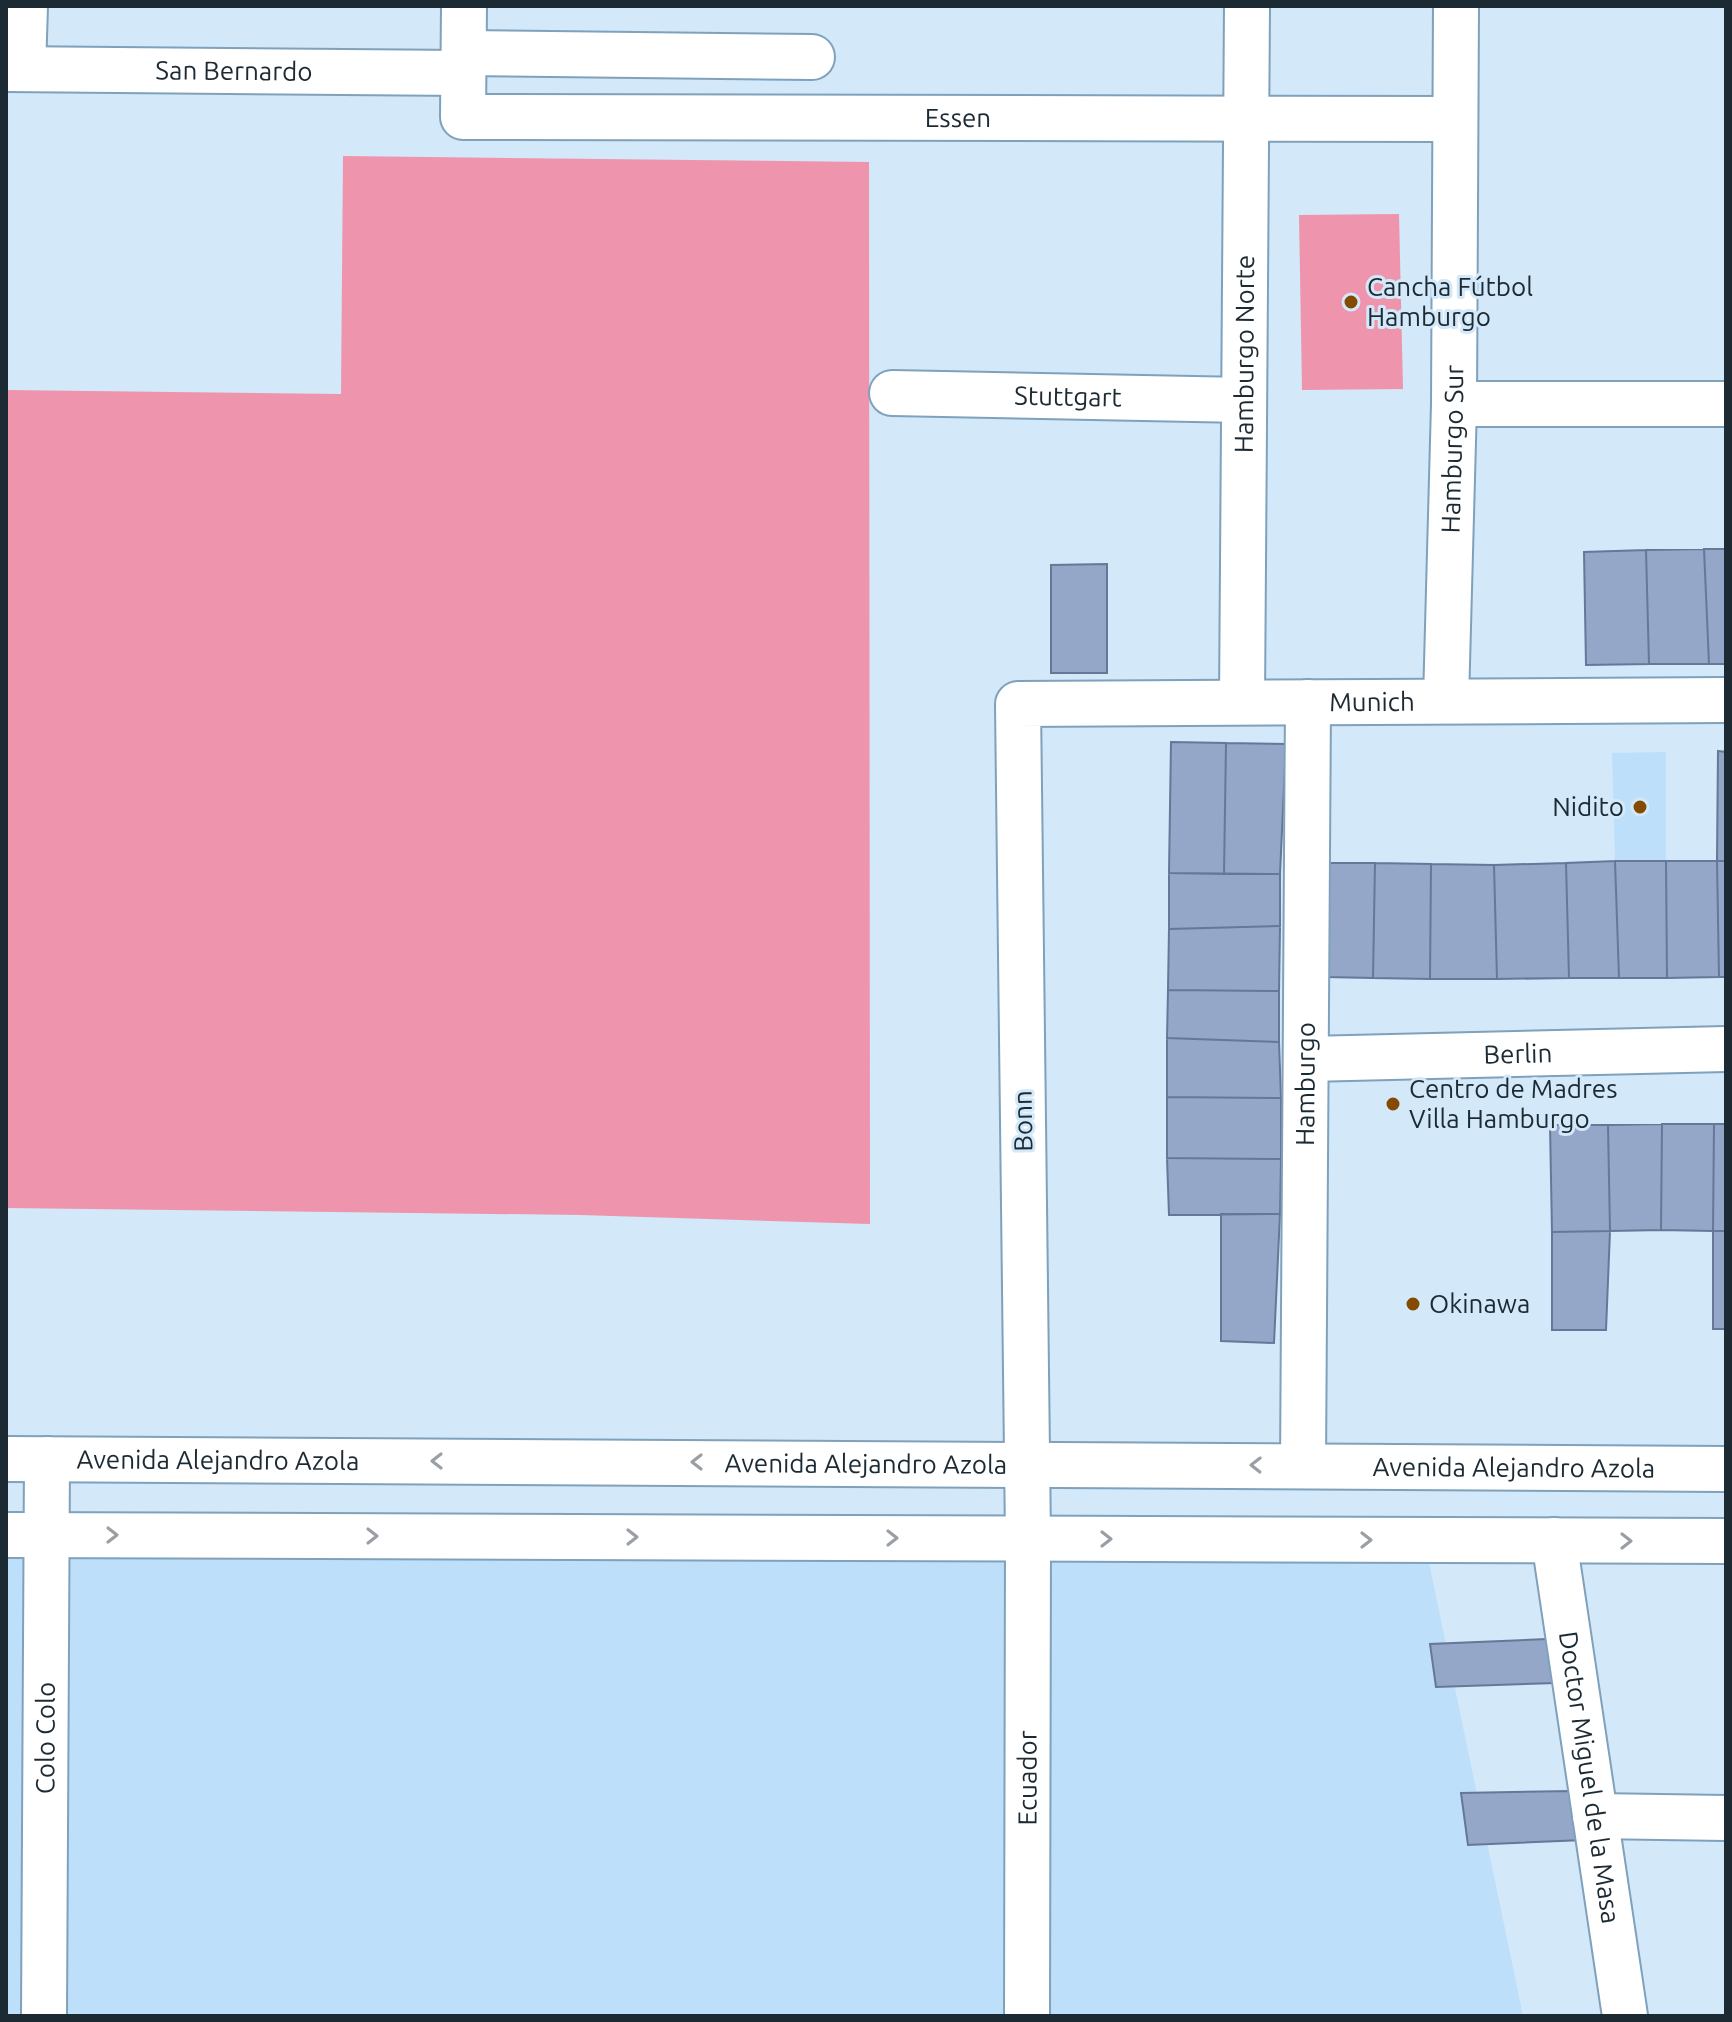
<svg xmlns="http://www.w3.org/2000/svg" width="1732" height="2022" viewBox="0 0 1732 2022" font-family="Ubuntu,sans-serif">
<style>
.built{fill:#bedff9}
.green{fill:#ef94ad}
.building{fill:#94a7c9;stroke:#667797;stroke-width:2}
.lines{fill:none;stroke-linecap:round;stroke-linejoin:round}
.minor-casing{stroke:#7fa1bb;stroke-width:48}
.secondary-casing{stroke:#7fa1bb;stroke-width:48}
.minor{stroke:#fff;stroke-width:44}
.secondary{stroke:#fff;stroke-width:44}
.oneway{stroke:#999fa4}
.poi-dot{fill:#844a00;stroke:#d3e8f9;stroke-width:3}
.labels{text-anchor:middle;stroke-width:6;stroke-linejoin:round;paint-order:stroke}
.street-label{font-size:26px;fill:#1c2a34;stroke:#d3e8f9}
.poi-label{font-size:26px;fill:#1c2a34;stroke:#d3e8f9;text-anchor:start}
</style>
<rect width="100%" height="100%" fill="#d3e8f9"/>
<!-- built -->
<path class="built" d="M1666,752v109h-51l-3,-108z
M6,1548l1421,5 96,463h-1517z"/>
<!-- green -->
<path class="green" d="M343,156l526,6 1,1062 -290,-9 -574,-7v-818l335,4z
M1399,214l4,175 -101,1 -3,-175z"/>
<!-- building -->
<path class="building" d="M1704,549h22v115h-17z
M1704,549l5,115h-60l-3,-114z
M1646,550l3,114 -63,1 -2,-113z
M1107,564v109h-56v-108z
M1171,742l55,1 -2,131 -55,-1z
M1226,743l60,1 -6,130h-56z
M1718,751l8,1v109h-9z
M1615,861l4,117h-50l-3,-115z
M1615,861h51l1,117h-48z
M1666,861h51l2,116 -52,1z
M1717,861h9v116h-7z
M1324,863h51l-2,115 -48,-1z
M1375,863l56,1 -1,115 -57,-1z
M1566,863l3,115 -72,1 -3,-114z
M1431,864l63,1 3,114h-67z
M1169,873l111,1v52l-111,3z
M1280,926l-1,65 -111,-1 1,-61z
M1168,990l111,1v51l-112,-4z
M1167,1038l112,4 2,56 -114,-1z
M1167,1097l114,1v61l-114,-1z
M1662,1124h52l-1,107 -52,-1z
M1662,1124l-1,106 -51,1 -2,-106z
M1714,1124h12v107h-13z
M1550,1125h58l2,106 -58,1z
M1167,1158l114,1 -1,55 -111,1z
M1221,1214h59l-6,129 -53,-2z
M1610,1231l-4,99h-54v-98z
M1713,1231h13v98h-13z
M1547,1639l8,44 -119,4 -6,-43z
M1572,1791l11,49 -115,5 -7,-52z"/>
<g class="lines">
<!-- minor casing -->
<g class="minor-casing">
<g id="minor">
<path id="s1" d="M464,6l-1,111 991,2"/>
<path d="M464,53l348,4"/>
<path id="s2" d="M6,69l457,4"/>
<path d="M23,69l2,-63"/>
<path id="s3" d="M892,393l352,7"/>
<path d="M1454,404h272"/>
<path id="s4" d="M1446,701l8,-297 2,-398"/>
<path id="s5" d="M1242,702l5,-696"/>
<path id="s6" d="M1308,1059l418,-10"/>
<path id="s7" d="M1303,1466l5,-764"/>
<path id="s8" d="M1554,1540l71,476"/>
<path d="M1595,1816l131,2"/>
<path id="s9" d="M44,2016l3,-557"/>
<path id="s10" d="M1027,2016l1,-478 -10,-834 708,-4"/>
</g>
</g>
<!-- secondary casing -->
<g class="secondary-casing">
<g id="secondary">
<path id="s11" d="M6,1459l1720,10"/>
<path d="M6,1535l1720,6"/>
</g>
</g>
<!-- minor -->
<use href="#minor" class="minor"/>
<!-- secondary -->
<use href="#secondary" class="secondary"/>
</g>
<!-- one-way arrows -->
<defs><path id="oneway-chevron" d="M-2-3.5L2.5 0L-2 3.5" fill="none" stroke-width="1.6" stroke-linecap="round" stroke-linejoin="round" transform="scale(2)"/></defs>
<g class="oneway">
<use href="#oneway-chevron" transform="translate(437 1461) rotate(-180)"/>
<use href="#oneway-chevron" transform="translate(697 1462) rotate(-180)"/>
<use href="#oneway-chevron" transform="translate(1256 1465) rotate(-179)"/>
<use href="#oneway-chevron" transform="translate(112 1535)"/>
<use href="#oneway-chevron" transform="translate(372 1536)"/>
<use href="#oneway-chevron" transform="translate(632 1537)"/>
<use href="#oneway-chevron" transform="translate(892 1538)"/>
<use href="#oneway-chevron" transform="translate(1106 1539)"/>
<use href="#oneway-chevron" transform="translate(1366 1540)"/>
<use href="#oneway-chevron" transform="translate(1626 1541)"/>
</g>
<!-- markers -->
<g class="poi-dot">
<circle cx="1351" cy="302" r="8"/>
<circle cx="1640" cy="807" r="8"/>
<circle cx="1393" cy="1104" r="8"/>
<circle cx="1413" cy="1304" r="8"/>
</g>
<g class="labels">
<!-- street labels -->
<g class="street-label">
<text dy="9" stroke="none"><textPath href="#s2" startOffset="228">San Bernardo</textPath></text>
<text dy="9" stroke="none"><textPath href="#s1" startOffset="606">Essen</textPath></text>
<text dy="9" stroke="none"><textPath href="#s5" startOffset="348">Hamburgo Norte</textPath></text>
<text dy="9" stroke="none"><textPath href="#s3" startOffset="176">Stuttgart</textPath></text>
<text dy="9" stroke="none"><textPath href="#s4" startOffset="252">Hamburgo Sur</textPath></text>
<text dy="9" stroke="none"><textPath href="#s10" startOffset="1666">Munich</textPath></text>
<text dy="9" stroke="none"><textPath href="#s6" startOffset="210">Berlin</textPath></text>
<text dy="9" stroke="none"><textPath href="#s7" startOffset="382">Hamburgo</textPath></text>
<text transform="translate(1023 1121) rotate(-91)" y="9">Bonn</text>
<text dy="9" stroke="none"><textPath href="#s11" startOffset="212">Avenida Alejandro Azola</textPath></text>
<text dy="9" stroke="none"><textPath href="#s11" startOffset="860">Avenida Alejandro Azola</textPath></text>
<text dy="9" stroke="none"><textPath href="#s11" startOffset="1508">Avenida Alejandro Azola</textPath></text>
<text dy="9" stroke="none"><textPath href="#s9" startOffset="278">Colo Colo</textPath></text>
<text dy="9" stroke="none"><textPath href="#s10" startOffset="238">Ecuador</textPath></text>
<text dy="9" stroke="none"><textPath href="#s8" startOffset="240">Doctor Miguel de la Masa</textPath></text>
</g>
<!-- poi labels -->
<g class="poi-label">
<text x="1367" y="296">Cancha Fútbol<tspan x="1367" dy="30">Hamburgo</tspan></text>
<text x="1624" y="816" text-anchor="end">Nidito</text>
<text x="1409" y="1098">Centro de Madres<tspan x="1409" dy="30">Villa Hamburgo</tspan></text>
<text x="1429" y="1313">Okinawa</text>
</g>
</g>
<!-- border -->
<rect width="1732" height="2022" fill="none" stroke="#1c2a34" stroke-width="16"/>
</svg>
